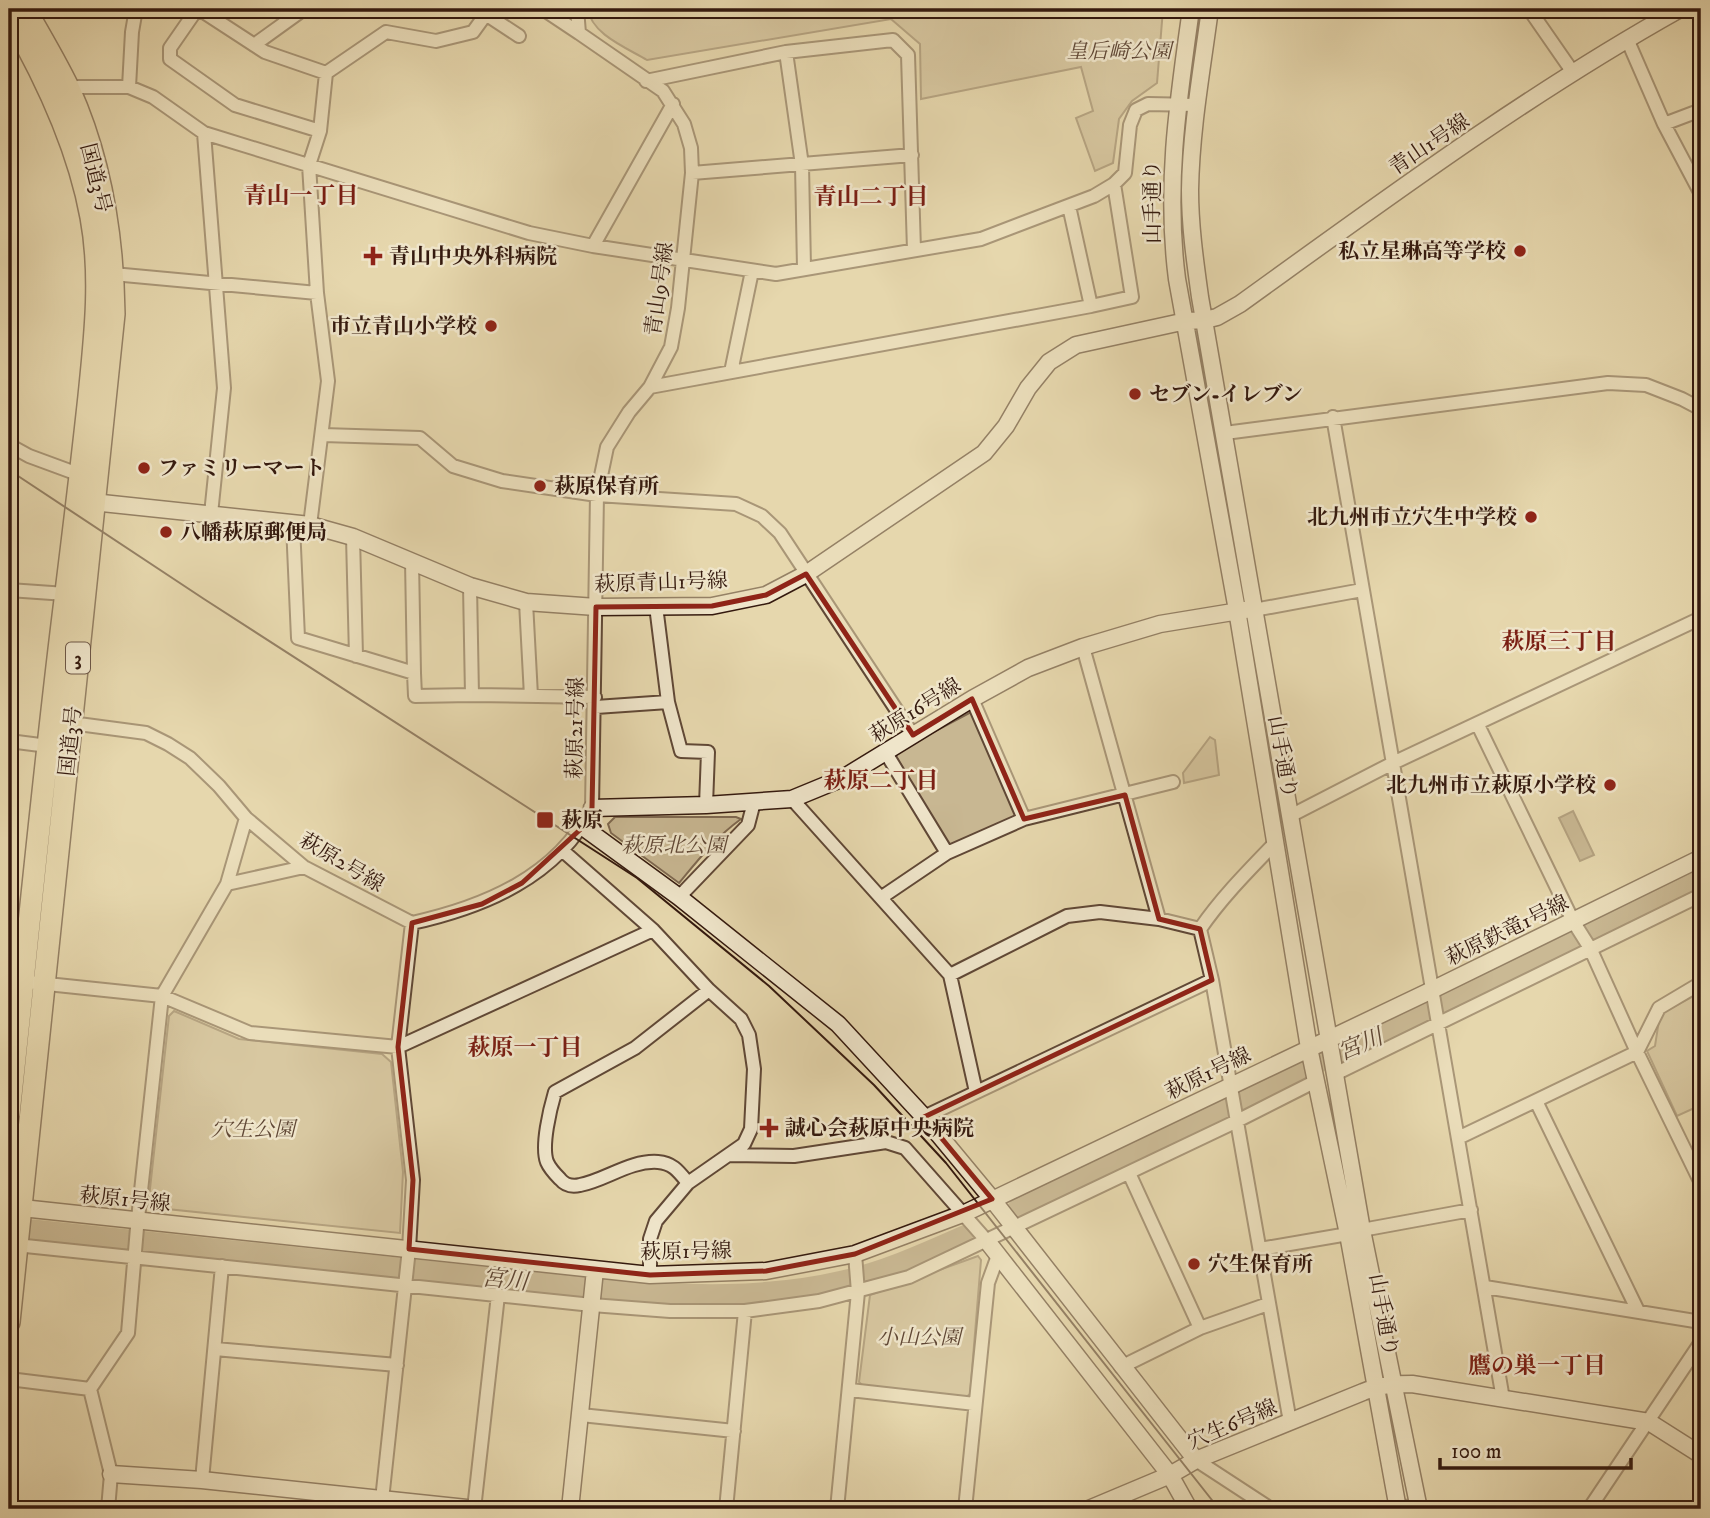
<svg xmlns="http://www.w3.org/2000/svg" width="1710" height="1518" viewBox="0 0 1710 1518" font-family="'IM FELL DW Pica','Noto Serif JP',serif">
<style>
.green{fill:#c8b792;stroke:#7e6850;stroke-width:2}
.water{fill:#a99677;stroke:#7a644d;stroke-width:2}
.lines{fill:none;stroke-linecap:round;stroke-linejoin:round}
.river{stroke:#a99677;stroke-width:23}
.street-casing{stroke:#604836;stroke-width:16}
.secondary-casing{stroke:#34190e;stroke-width:19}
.highway-casing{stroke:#34190e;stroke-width:24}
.street{stroke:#efe5ca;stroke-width:12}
.secondary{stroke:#efe5ca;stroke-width:16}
.highway{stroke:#e6d7ad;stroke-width:21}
.tram{stroke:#34190e;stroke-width:2}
.marked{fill:none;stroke:#8f2418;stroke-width:5;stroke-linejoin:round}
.poi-dot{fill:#8f2418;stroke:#efe5ca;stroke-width:2.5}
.labels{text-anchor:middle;stroke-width:5;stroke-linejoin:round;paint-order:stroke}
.shield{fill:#efe5ca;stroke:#6c5646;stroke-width:2}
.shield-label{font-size:19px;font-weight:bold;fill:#34190e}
.park-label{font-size:21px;font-style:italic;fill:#604836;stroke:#efe5ca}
.street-label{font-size:21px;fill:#34190e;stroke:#efe5ca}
.poi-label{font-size:21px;font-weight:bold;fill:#34190e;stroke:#efe5ca;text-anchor:start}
.neighbourhood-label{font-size:23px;font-weight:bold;fill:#7a1f14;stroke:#efe5ca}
.water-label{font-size:23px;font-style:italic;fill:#5d4533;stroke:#efe5ca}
</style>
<rect width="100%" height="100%" fill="#e6d7ad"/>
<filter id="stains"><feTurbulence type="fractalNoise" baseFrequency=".00286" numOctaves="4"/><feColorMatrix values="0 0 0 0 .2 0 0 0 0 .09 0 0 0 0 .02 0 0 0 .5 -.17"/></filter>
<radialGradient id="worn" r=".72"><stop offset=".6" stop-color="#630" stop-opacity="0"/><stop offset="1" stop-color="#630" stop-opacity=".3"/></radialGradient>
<!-- green -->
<path class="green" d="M588,9h575l-6,74 -25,18 -13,18 -6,44 -18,8 -19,-53 17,-7 -12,-44 -160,32 -1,-55 -29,-25 -244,41c-20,-12 -56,-26 -59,-51z
M973,711l43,105 -68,30 -54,-93z
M1210,737l5,3 4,35 -35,8 -1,-10z
M615,817h121l5,2c-25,18 -43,41 -62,64l-68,-50 -3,-9z
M1701,992v113l-24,11 -30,-65 8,-5 5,-32z
M174,1011l65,28 143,15 9,8 12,110 -3,61 -252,-26 21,-191z
M978,1256l3,4 -11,134 -4,3 -102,-10 -5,-5 11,-87z"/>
<!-- water -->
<path class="water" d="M1573,811l21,44 -14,6 -21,-43z"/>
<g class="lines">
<!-- river -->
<path class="river" d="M1018,1210l181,-87 103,-56 59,-21 340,-170
M33,1231l575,60c79,6 158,9 235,-9 44,-10 85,-29 126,-47"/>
<!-- street casing -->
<g class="street-casing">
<path id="street" d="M197,9l-27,39v11l65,46 85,26
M199,9l66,43 61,21 -6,58 -11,34 8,128 11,88 -18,144
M478,9l41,27
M543,9l36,24
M1529,9l43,62
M1627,39l37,85 37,70
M254,45l50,-36
M786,52l16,113 2,103
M326,73l60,-41 50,9 37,-9 13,-18
M646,81l140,-29 107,-12 15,15 6,195
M129,87l3,-55 4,-23
M65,91l13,-4h51l24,10 51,36 325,100 64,13 183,28 205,-35 113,-43 20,-12 11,-11 5,-48 6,-15 12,-6 48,1
M1664,124l37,-14
M204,133l20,255 -13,126
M692,173l220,-18
M593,246l80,-142
M113,274l204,19
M1091,306l41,-9 -18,-113
M731,372l21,-101
M650,387l441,-81 -22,-100
M1333,417l170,982
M1225,433l383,-50 38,2 36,14 19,10
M323,435l97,3 33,28 49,15 95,14 139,9 26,12 18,17 133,202
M9,445l20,11 57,21
M293,525l5,113 116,35 1,23 57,-1 123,2
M353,537l3,119
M412,561l2,112
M470,586l2,109
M9,590l57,4
M526,602l5,94
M656,606l12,96 13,49 27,1 -2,53
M1254,610l108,-20
M1083,647l76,272
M972,699l52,120
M596,707l72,-5
M71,723l75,10 22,11 22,14 29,28 27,32 58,49 108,56c72,-16 145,-46 180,-115l5,-313 10,-48 22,-35 21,-25 21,-40 7,-39 14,-135 -1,-25 -7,-24 -21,-33 -84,-58 -2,-24
M1478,725l95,196 17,27 47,104 64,131
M9,741l39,5
M886,753l61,100
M792,799l158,176 26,117
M1292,815l101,-52 308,-145
M563,851l90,79 56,60 32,29 8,16 5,34 -3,60 -7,15 -56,39 -32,38 -6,18v36
M227,884l19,-66
M679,897l69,-72 6,-23
M882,897l65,-44 77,-34 149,-37
M1200,929l12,51 78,442
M950,975l117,-59 33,-4 59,7 41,10c22,-32 49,-59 76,-87
M9,980l153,16 88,37 148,14 255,-117
M1335,1074l366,-179
M1536,1101l102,210
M924,1117l288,-137
M1458,1138l179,-86 22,-44 42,-25
M730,1155l64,1 92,-14 19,6 82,93
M1129,1173l71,155
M688,1183c-9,-11 -15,-20 -30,-21 -28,-2 -52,18 -78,23 -8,2 -15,0 -20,-6 -5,-5 -10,-10 -13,-17 -6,-16 3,-53 8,-70l80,-44 74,-58
M1362,1230l109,-20
M16,1245l576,60 78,6h75l74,-10 90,-24 328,-156 79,-40
M1260,1249l88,-15
M1485,1287l216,35
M215,1349l182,16
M1121,1367l79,-39 68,-24
M9,1379l81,10
M850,1390l125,14
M581,1415l153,16
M1196,1460l75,49
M202,1480l20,-214
M1397,1506l38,3
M108,1509l3,-35 -21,-85 38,-56 9,-105 25,-232 65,-112 77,-17
M381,1509l28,-260 4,-69 -15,-133 14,-124
M474,1509l24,-214
M726,1509l19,-198
M837,1509l21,-217 -3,-38
M965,1509l23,-226 8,-22 4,-3
M1589,1509l112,-167"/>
</g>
<!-- secondary casing -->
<g class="secondary-casing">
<path id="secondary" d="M1191,9c-13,92 -26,177 -14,270l60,331 72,438 39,186 50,275
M1210,9c-8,60 -19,120 -20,181 0,36 5,71 10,107l162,933 57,279
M83,501l227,24 43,12 117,49 56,16 70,5 116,-1 54,-11 40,-21 178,-121 22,-27 22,-38 21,-26 27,-17 110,-24 19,-1 12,-3 23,-13c143,-103 286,-209 440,-295
M592,808l114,-3 86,-6 51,-21 129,-79 56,-31 55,-21 77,-23 85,-14
M583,827l96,70 159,127 86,93 68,82 204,261
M9,1188l13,20 628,67 116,-4 89,-17 110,-41 467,-223 269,-132
M987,1241l183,234 19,34
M111,1474l91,6 274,29
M570,1509l25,-239
M1089,1509l81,-34 26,-15 167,-68c16,-7 31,-8 49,-8l237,38 52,33"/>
</g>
<!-- highway casing -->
<g class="highway-casing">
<path id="highway" d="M9,14c36,62 69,131 82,203 11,59 4,120 -2,179 -7,66 -15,131 -23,196 -22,174 -38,348 -57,522
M9,1322l105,-1008c-1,-77 -13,-154 -45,-225 -13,-27 -29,-54 -44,-80"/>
</g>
<!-- street -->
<use href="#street" class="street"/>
<!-- secondary -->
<use href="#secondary" class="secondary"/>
<!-- highway -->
<use href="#highway" class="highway"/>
<!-- tram -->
<path class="tram" d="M9,470l195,129 433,279 132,108 105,99 72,78 273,346"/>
</g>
<!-- marked area -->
<path d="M0 0H1710V1518H0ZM806,574l107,161 59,-36 52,120 101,-24 34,124 41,10 12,51 -288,137 68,82 -137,55 -89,17 -116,4 -241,-26 4,-69 -15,-133 14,-124 70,-19 40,-21 61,-56 9,-19 4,-201 116,-1 54,-11z" fill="#e6d7ad" fill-opacity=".55" fill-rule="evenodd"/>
<path class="marked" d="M806,574l107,161 59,-36 52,120 101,-24 34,124 41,10 12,51 -288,137 68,82 -137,55 -89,17 -116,4 -241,-26 4,-69 -15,-133 14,-124 70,-19 40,-21 61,-56 9,-19 4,-201 116,-1 54,-11z"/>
<!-- markers -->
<g class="poi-dot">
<circle cx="1520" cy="251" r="7"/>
<path d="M369.5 245.5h7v7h7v7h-7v7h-7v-7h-7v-7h7z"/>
<circle cx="491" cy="326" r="7"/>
<circle cx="1135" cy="394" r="7"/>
<circle cx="144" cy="468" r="7"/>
<circle cx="540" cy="486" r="7"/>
<circle cx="1531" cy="517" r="7"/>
<circle cx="166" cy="532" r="7"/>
<circle cx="1610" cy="785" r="7"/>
<rect x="536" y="811" width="18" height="18" rx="3.5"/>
<path d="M765.5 1117.5h7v7h7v7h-7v7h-7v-7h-7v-7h7z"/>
<circle cx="1194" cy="1264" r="7"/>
</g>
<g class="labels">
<!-- shield labels -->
<rect class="shield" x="66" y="642.5" width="24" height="31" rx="5"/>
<g class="shield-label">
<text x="78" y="665">3</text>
</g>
<!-- park labels -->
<g class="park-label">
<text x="1119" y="58">皇后崎公園</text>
<text x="674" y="852">萩原北公園</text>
<text x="253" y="1136">穴生公園</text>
<text x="919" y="1344">小山公園</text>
</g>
<!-- street labels -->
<g class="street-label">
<text transform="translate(1429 144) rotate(-34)" y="7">青山1号線</text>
<text transform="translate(96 178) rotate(76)" y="7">国道3号</text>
<text transform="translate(1152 202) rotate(-90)" y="7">山手通り</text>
<text transform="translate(659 289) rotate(-82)" y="7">青山9号線</text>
<text transform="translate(661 582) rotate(-2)" y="7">萩原青山1号線</text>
<text transform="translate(915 710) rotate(-32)" y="7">萩原16号線</text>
<text transform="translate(575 728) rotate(-89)" y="7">萩原21号線</text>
<text transform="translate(70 741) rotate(-84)" y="7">国道3号</text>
<text transform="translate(1283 757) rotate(80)" y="7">山手通り</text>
<text transform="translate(342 862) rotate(31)" y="7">萩原2号線</text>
<text transform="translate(1507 930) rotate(-26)" y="7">萩原鉄竜1号線</text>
<text transform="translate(1208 1073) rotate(-26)" y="7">萩原1号線</text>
<text transform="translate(125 1199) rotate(6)" y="7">萩原1号線</text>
<text transform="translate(686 1251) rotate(-1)" y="7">萩原1号線</text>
<text transform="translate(1384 1315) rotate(80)" y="7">山手通り</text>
<text transform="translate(1232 1424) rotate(-23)" y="7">穴生6号線</text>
</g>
<!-- poi labels -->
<g class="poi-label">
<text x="1506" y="258" text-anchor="end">私立星琳高等学校</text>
<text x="389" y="263">青山中央外科病院</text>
<text x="477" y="333" text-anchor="end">市立青山小学校</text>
<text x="1149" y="401">セブン-イレブン</text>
<text x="158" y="475">ファミリーマート</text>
<text x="554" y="493">萩原保育所</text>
<text x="1517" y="524" text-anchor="end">北九州市立穴生中学校</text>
<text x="180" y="539">八幡萩原郵便局</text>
<text x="1596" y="792" text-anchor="end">北九州市立萩原小学校</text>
<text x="561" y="827">萩原</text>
<text x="785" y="1135">誠心会萩原中央病院</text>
<text x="1208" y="1271">穴生保育所</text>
</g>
<!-- neighbourhood labels -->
<g class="neighbourhood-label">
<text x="301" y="203">青山一丁目</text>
<text x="871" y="204">青山二丁目</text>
<text x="1559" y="649">萩原三丁目</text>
<text x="881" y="788">萩原二丁目</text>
<text x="525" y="1055">萩原一丁目</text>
<text x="1537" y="1373">鷹の巣一丁目</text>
</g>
<!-- water labels -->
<g class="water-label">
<text transform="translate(1360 1044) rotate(-23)" y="8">宮川</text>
<text transform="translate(505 1279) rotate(6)" y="8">宮川</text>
</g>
</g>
<!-- margin -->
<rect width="1710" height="1518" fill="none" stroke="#e6d7ad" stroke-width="35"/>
<rect x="10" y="10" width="1689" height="1497" fill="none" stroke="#34190e" stroke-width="3.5"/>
<rect x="18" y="18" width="1675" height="1483" fill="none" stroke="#34190e" stroke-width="2"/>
<!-- scale -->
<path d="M1440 1458v10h191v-10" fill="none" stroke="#34190e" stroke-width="3.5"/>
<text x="1451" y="1458" font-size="21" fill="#34190e" stroke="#efe5ca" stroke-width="5" paint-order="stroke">100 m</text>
<rect width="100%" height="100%" filter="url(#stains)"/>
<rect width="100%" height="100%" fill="url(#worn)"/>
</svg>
